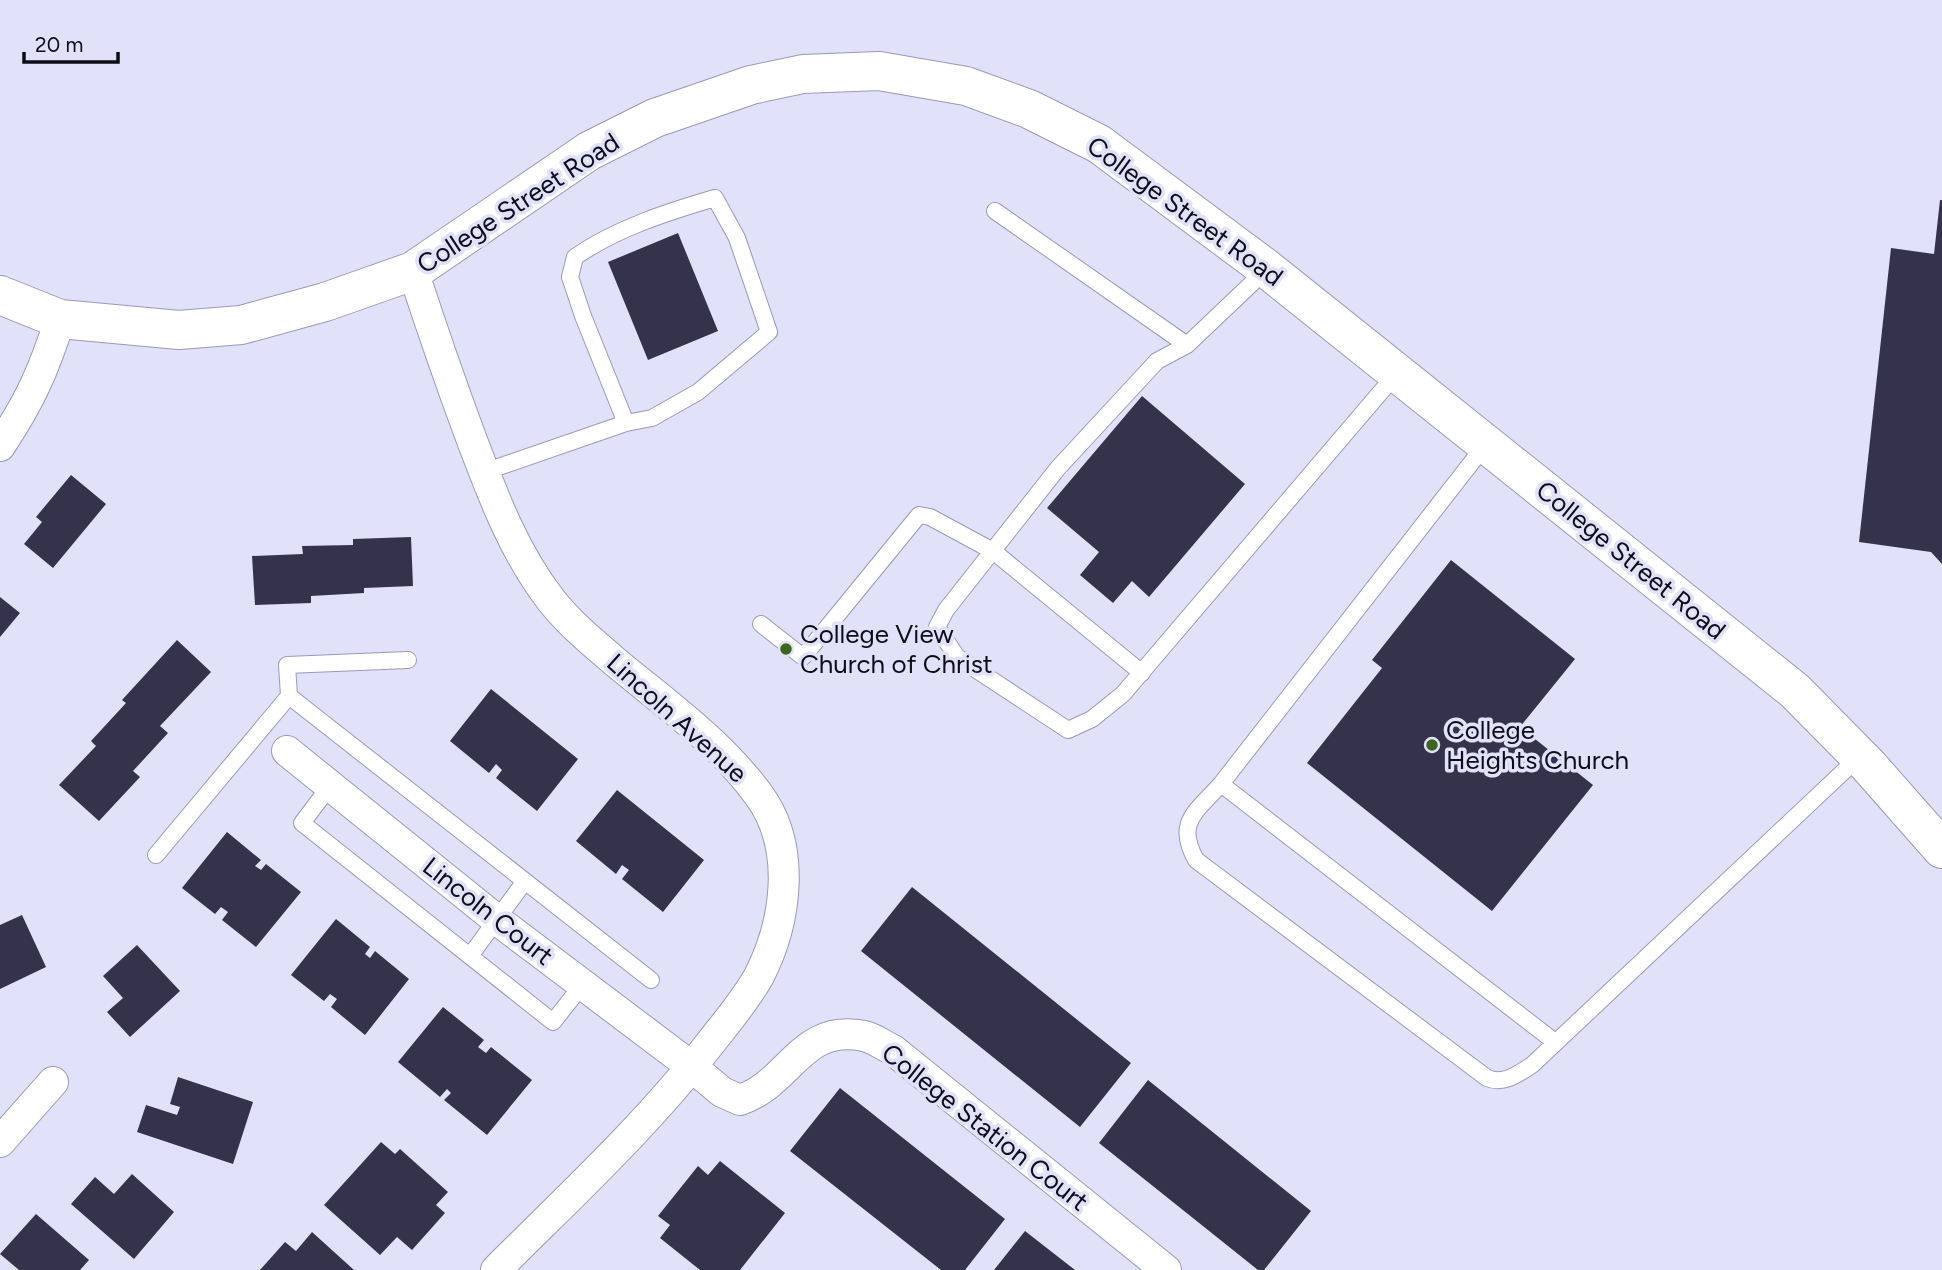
<svg xmlns="http://www.w3.org/2000/svg" width="1942" height="1270" viewBox="0 0 1942 1270" font-family="Figtree,sans-serif">
<style>
.building{fill:#35334c}
.lines{fill:none;stroke-linecap:round;stroke-linejoin:round}
.lane-casing{stroke:#9a99b7;stroke-width:18}
.street-casing{stroke:#9a99b7;stroke-width:32}
.secondary-casing{stroke:#9a99b7;stroke-width:40}
.lane{stroke:#fff;stroke-width:16}
.street{stroke:#fff;stroke-width:30}
.secondary{stroke:#fff;stroke-width:38}
.poi-dot{fill:#3d651f;stroke:#e1e1fa;stroke-width:2.5}
.labels{text-anchor:middle;stroke-width:7;stroke-linejoin:round;paint-order:stroke}
.street-label{font-size:26px;fill:#0d0c17;stroke:#e1e1fa}
.poi-label{font-size:26px;fill:#0d0c17;stroke:#e1e1fa;text-anchor:start}
</style>
<rect width="100%" height="100%" fill="#e1e1fa"/>
<!-- building -->
<path class="building" d="M1940,200h2v364l-11,-12 -72,-10 32,-294 43,6z
M678,233l40,98 -70,29 -40,-98z
M1142,396l103,88 -96,113 -17,-16 -19,22 -33,-28 19,-23 -52,-44z
M71,475l35,29 -53,64 -29,-24 18,-22 -6,-5z
M411,537l2,49 -49,2v5l-53,3v7l-56,2 -3,-49 51,-2 -1,-8 51,-1v-6z
M1451,560l124,99 -55,68 73,58 -101,126 -185,-148 75,-95 -10,-8z
M0,597l20,16 -20,24z
M177,640l34,32 -51,54 8,7 -35,38 7,6 -41,44 -40,-36 37,-39 -5,-5 35,-38 -4,-3z
M491,689l87,70 -41,52 -41,-33 6,-8 -6,-6 -7,9 -39,-32z
M617,790l87,70 -41,52 -41,-33 7,-9 -7,-5 -6,9 -40,-33z
M227,832l34,28 -6,6 6,4 5,-6 35,28 -45,55 -34,-27 6,-8 -7,-5 -6,7 -33,-26z
M912,887l219,176 -51,64 -219,-176z
M22,915l24,52 -46,22v-64z
M336,919l34,28 -5,7 5,4 5,-7 34,28 -44,56 -34,-28 6,-8 -7,-5 -6,7 -33,-26z
M137,945l43,46 -50,46 -23,-25 16,-14 -20,-22z
M443,1007l41,33 -6,7 8,6 5,-6 41,33 -45,55 -43,-35 7,-7 -4,-4 -7,8 -42,-35z
M178,1077l75,25 -20,62 -96,-32 9,-27 31,10 3,-8 -10,-3z
M1148,1080l163,131 -47,59h-6l-159,-127z
M840,1088l165,131 -40,51h-24l-151,-119z
M381,1142l14,12 5,-5 48,43 -12,13 9,8 -33,37 -15,-13 -17,18 -56,-50z
M720,1161l65,52 -45,57h-40l-40,-32 10,-13 -12,-9 40,-50 10,9z
M132,1174l42,38 -40,47 -63,-55 24,-27 19,17z
M36,1214l53,46 -9,10h-61l-19,-16z
M1025,1231l50,39h-81z
M312,1232l42,38h-94l25,-28 11,9z"/>
<g class="lines">
<!-- lane casing -->
<g class="lane-casing">
<path id="lane" d="M995,211l192,134
M1267,269l-80,76 -30,16 -99,107 -112,142 -9,17 20,30 111,73 24,-11 31,-25 274,-321
M1486,444l-265,340c-25,28 -46,38 -25,76l291,218c17,7 31,-4 45,-13l328,-309
M484,472l142,-49 26,-5 46,-26 71,-60 -32,-94 -22,-40c-48,14 -100,31 -140,59l-5,20 13,39 43,107
M761,624l42,33 116,-142 11,2 63,34 149,122
M289,696l362,284
M1221,784l334,258
M330,786l-28,37 251,199 30,-38
M156,855l133,-159 -2,-31 121,-5
M470,956l55,-75"/>
</g>
<!-- street casing -->
<g class="street-casing">
<path id="street" d="M413,271c18,55 37,110 57,164 22,58 43,116 81,165 18,23 40,41 62,60 50,42 106,81 145,134 39,52 29,127 1,182 -14,25 -33,47 -51,70 -63,81 -139,151 -212,224
M0,446c30,-45 44,-76 60,-127
M287,751l210,169 195,147 30,25 18,8c51,-17 61,-77 124,-64 10,2 20,10 29,14l273,220
M0,1142l53,-60"/>
</g>
<!-- secondary casing -->
<g class="secondary-casing">
<path id="secondary" d="M0,295l60,24 119,11 62,-5 84,-23 88,-31 176,-120 66,-33 96,-33 52,-11 76,-3 87,15 63,23 70,35 168,125 528,422 73,74 74,84"/>
</g>
<!-- lane -->
<use href="#lane" class="lane"/>
<!-- street -->
<use href="#street" class="street"/>
<!-- secondary -->
<use href="#secondary" class="secondary"/>
</g>
<!-- markers -->
<g class="poi-dot">
<circle cx="786" cy="649" r="7"/>
<circle cx="1432" cy="745" r="7"/>
</g>
<g class="labels">
<!-- street labels -->
<g class="street-label">
<text transform="translate(518 203) rotate(-33)" y="9">College Street Road</text>
<text transform="translate(1185 211) rotate(36)" y="9">College Street Road</text>
<text transform="translate(1631 560) rotate(39)" y="9">College Street Road</text>
<text transform="translate(677 718) rotate(42)" y="9">Lincoln Avenue</text>
<text transform="translate(488 911) rotate(38)" y="9">Lincoln Court</text>
<text transform="translate(985 1127) rotate(38)" y="9">College Station Court</text>
</g>
<!-- poi labels -->
<g class="poi-label">
<text x="800" y="643">College View<tspan x="800" dy="30">Church of Christ</tspan></text>
<text x="1446" y="739">College<tspan x="1446" dy="30">Heights Church</tspan></text>
</g>
</g>
<!-- scale -->
<path d="M24 52v10h94v-10" fill="none" stroke="#0d0c17" stroke-width="3.5"/>
<text x="35" y="52" font-size="21" fill="#0d0c17" stroke="#e1e1fa" stroke-width="5" paint-order="stroke">20 m</text>
</svg>
